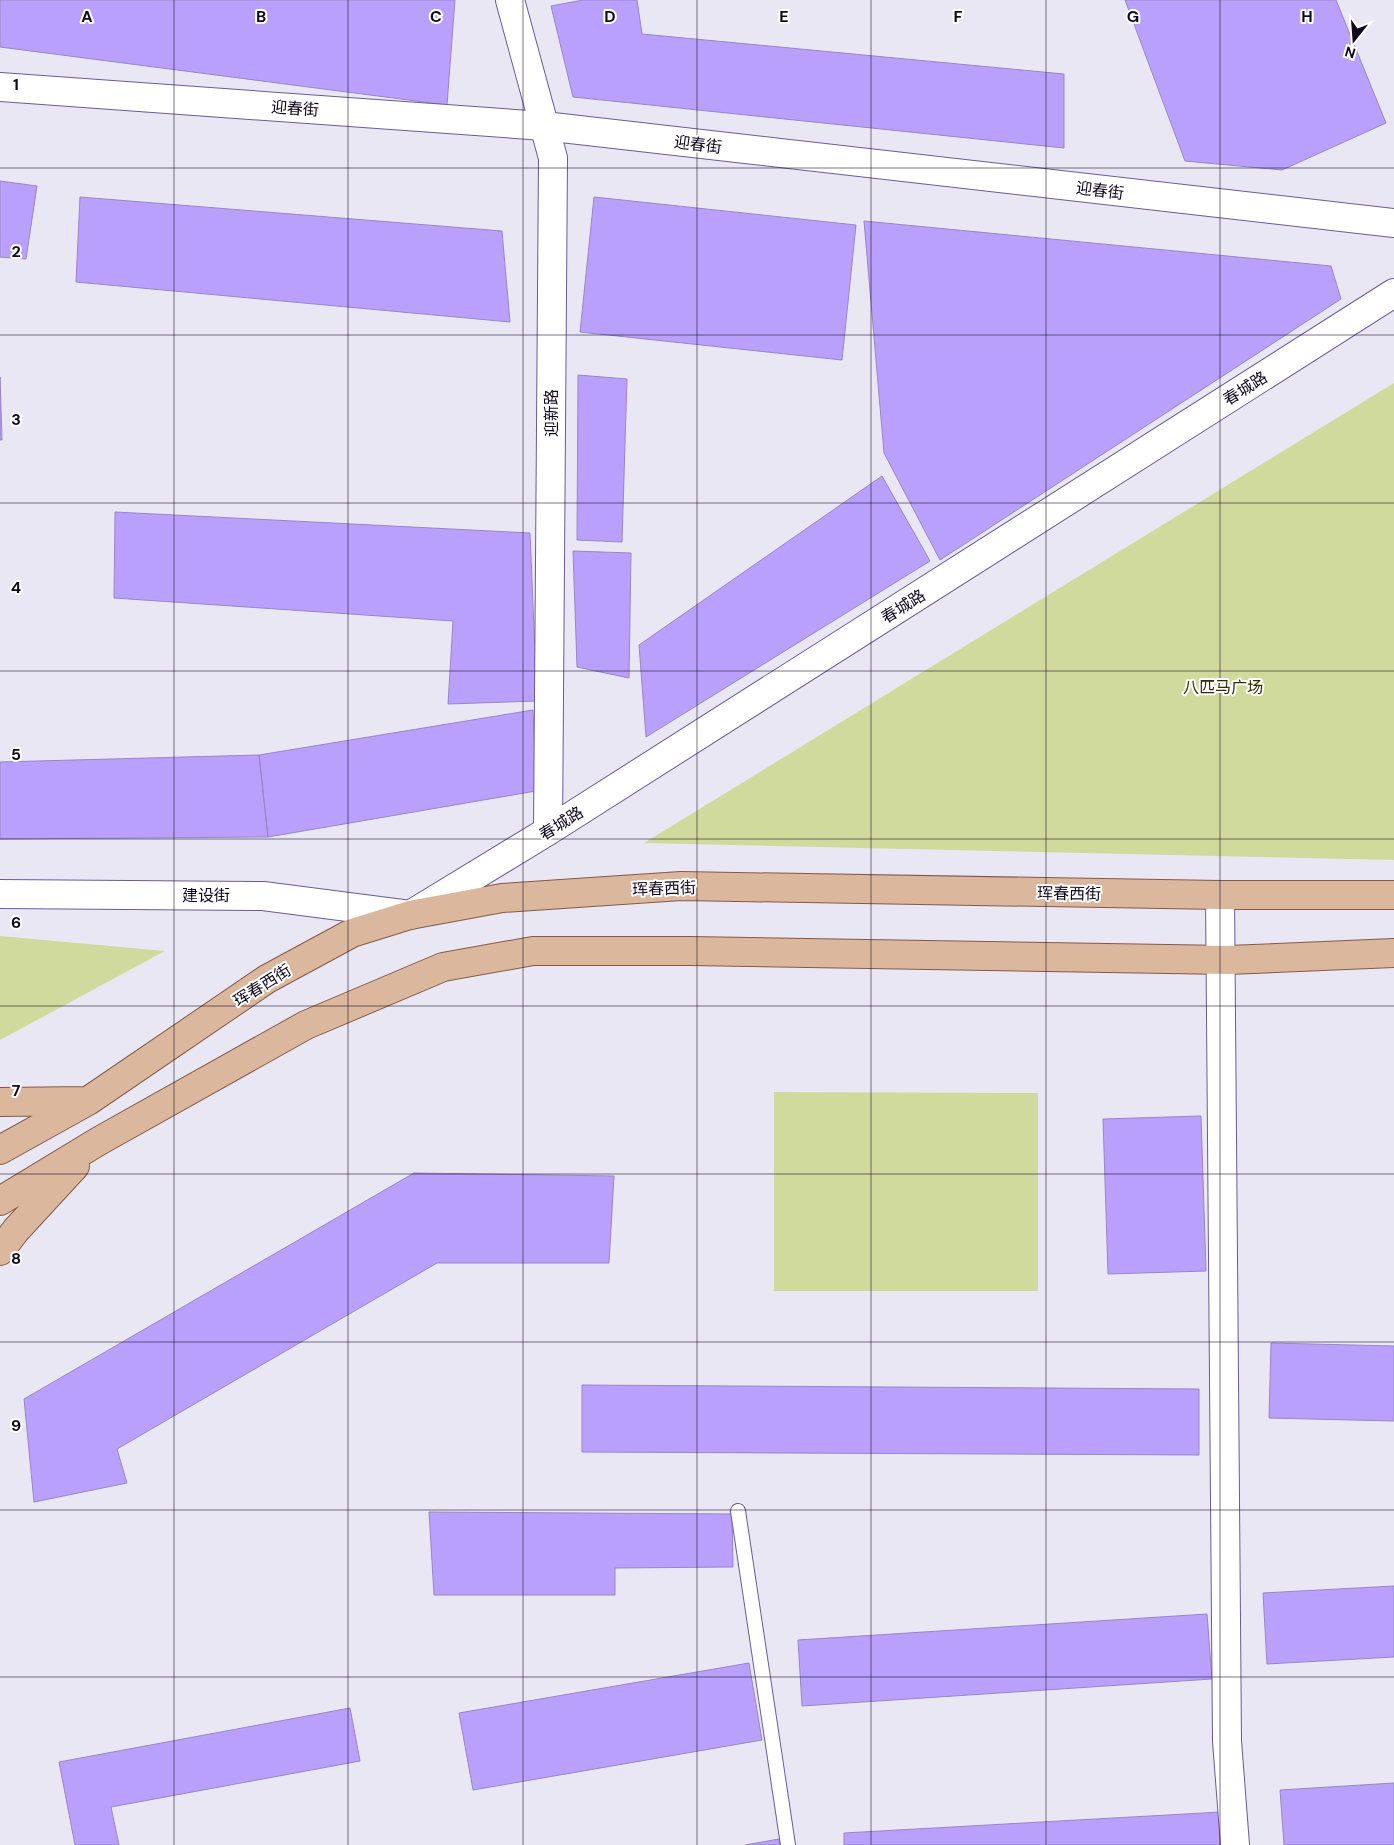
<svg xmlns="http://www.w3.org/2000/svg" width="1394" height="1845" viewBox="0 0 1394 1845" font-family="'DM Sans','Noto Sans SC',sans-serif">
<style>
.green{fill:#d0da9c}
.building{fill:#b8a0fc;stroke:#9787c6}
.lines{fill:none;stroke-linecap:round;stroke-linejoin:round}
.service-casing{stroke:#6a5b96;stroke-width:16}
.minor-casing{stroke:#6a5b96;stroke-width:30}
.tertiary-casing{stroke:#6a5b96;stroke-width:30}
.primary-casing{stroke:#845a47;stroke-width:30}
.service{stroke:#fff;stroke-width:14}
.minor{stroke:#fff;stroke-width:28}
.tertiary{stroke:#fff;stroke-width:28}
.primary{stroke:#dbb79e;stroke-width:28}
.grid{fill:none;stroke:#0e071d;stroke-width:1;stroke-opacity:0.55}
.labels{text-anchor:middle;stroke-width:4;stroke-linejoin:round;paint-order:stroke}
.street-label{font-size:16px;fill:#0e071d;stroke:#fff}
.park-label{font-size:16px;fill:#2b2f02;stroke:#fff}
.grid-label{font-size:16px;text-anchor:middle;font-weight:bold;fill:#0e071d;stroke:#fff;stroke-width:4;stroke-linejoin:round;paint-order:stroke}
</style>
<rect width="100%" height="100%" fill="#eae7f5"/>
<!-- green -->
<path class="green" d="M1394,383v477l-750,-17z
M0,936l165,15 -165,89z
M774,1092l264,1v198h-264z"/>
<!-- building -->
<path class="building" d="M0,0h455l-8,105 -447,-58z
M583,0h54l5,34 422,40v74l-491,-51 -22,-91z
M1125,0h211l50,123 -104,47 -97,-9z
M0,181l37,5 -11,73 -26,-2z
M80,197l422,34 8,91 -434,-40z
M594,197l262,28 -14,135 -262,-28z
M864,221l467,45 10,33 -401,261 -56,-107z
M578,375l49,4 -5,163 -45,-2z
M0,377l2,63h-2z
M882,476l48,85 -284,176 -7,-92z
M115,512l415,21 7,168 -89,3 5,-83 -339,-23z
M573,551l58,2 -2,125 -52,-11z
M533,710l3,81 -268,46 -9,-82z
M259,755l9,82 -268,2v-77z
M1201,1116l5,155 -98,3 -5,-155z
M414,1173l200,3 -5,87h-172l-320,186 10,34 -93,19 -10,-103z
M1271,1343l123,3v75l-125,-3z
M582,1385l617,4v66l-617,-3z
M429,1512l303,2 1,53 -118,1v27h-181z
M1394,1586v71l-127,7 -4,-71z
M1207,1614l5,65 -410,27 -4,-66z
M749,1663l13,77 -289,50 -14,-77z
M350,1708l10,53 -249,46 8,38h-44l-16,-83z
M1394,1783v62h-110l-4,-55z
M1221,1812l2,33h-379v-12z
M779,1839l1,6h-35z"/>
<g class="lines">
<!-- service casing -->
<g class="service-casing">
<path id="service" d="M738,1511l50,334"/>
</g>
<!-- minor casing -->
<g class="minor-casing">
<path id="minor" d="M0,87l544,39 850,97
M1220,895l7,846 8,104"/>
</g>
<!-- tertiary casing -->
<g class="tertiary-casing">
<path id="tertiary" d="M510,0l43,158 -5,673
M0,894l263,2 147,19 138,-84 846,-538"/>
</g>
<!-- primary casing -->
<g class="primary-casing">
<path id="primary" d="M0,1102l84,-1
M0,1150l88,-49 179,-122 85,-46 58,-18 92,-17 179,-12 539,9h174
M0,1201l99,-60 207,-116 137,-58 90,-16h157l538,9 166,-7
M0,1251l16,-21 59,-64"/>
</g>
<!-- service -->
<use href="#service" class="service"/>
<!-- minor -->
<use href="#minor" class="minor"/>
<!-- tertiary -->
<use href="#tertiary" class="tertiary"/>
<!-- primary -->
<use href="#primary" class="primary"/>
</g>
<!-- grid -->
<path class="grid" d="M174,0v1845M348,0v1845M523,0v1845M697,0v1845M871,0v1845M1046,0v1845M1220,0v1845M0,168h1394M0,335h1394M0,503h1394M0,671h1394M0,839h1394M0,1006h1394M0,1174h1394M0,1342h1394M0,1510h1394M0,1677h1394"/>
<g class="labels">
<!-- street labels -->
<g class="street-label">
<text transform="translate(295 108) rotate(4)" y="6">迎春街</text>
<text transform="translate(698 144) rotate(7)" y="6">迎春街</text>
<text transform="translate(1100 190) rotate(7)" y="6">迎春街</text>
<text transform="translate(1245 388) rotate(-32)" y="6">春城路</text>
<text transform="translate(551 413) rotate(-90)" y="6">迎新路</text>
<text transform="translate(903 606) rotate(-32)" y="6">春城路</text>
<text transform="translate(561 823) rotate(-32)" y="6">春城路</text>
<text transform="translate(664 888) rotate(-2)" y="6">珲春西街</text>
<text transform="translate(1069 893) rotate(1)" y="6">珲春西街</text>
<text x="206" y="901">建设街</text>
<text transform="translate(262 985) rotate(-32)" y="6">珲春西街</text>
</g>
<!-- park labels -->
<g class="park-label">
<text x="1223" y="693">八匹马广场</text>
</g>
</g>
<g class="grid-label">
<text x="87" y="22">A</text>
<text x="261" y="22">B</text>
<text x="436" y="22">C</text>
<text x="610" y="22">D</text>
<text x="784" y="22">E</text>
<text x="958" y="22">F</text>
<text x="1133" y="22">G</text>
<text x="1307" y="22">H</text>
<text x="16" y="90">1</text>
<text x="16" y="257">2</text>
<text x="16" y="425">3</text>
<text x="16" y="593">4</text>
<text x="16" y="760">5</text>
<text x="16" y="928">6</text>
<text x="16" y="1096">7</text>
<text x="16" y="1264">8</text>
<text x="16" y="1431">9</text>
</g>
<!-- north arrow -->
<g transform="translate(1354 40) rotate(197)" stroke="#ffffff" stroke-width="4" paint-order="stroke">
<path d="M0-4L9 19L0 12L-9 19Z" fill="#0e071d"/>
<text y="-8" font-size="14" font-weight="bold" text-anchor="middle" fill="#0e071d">N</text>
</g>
</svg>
